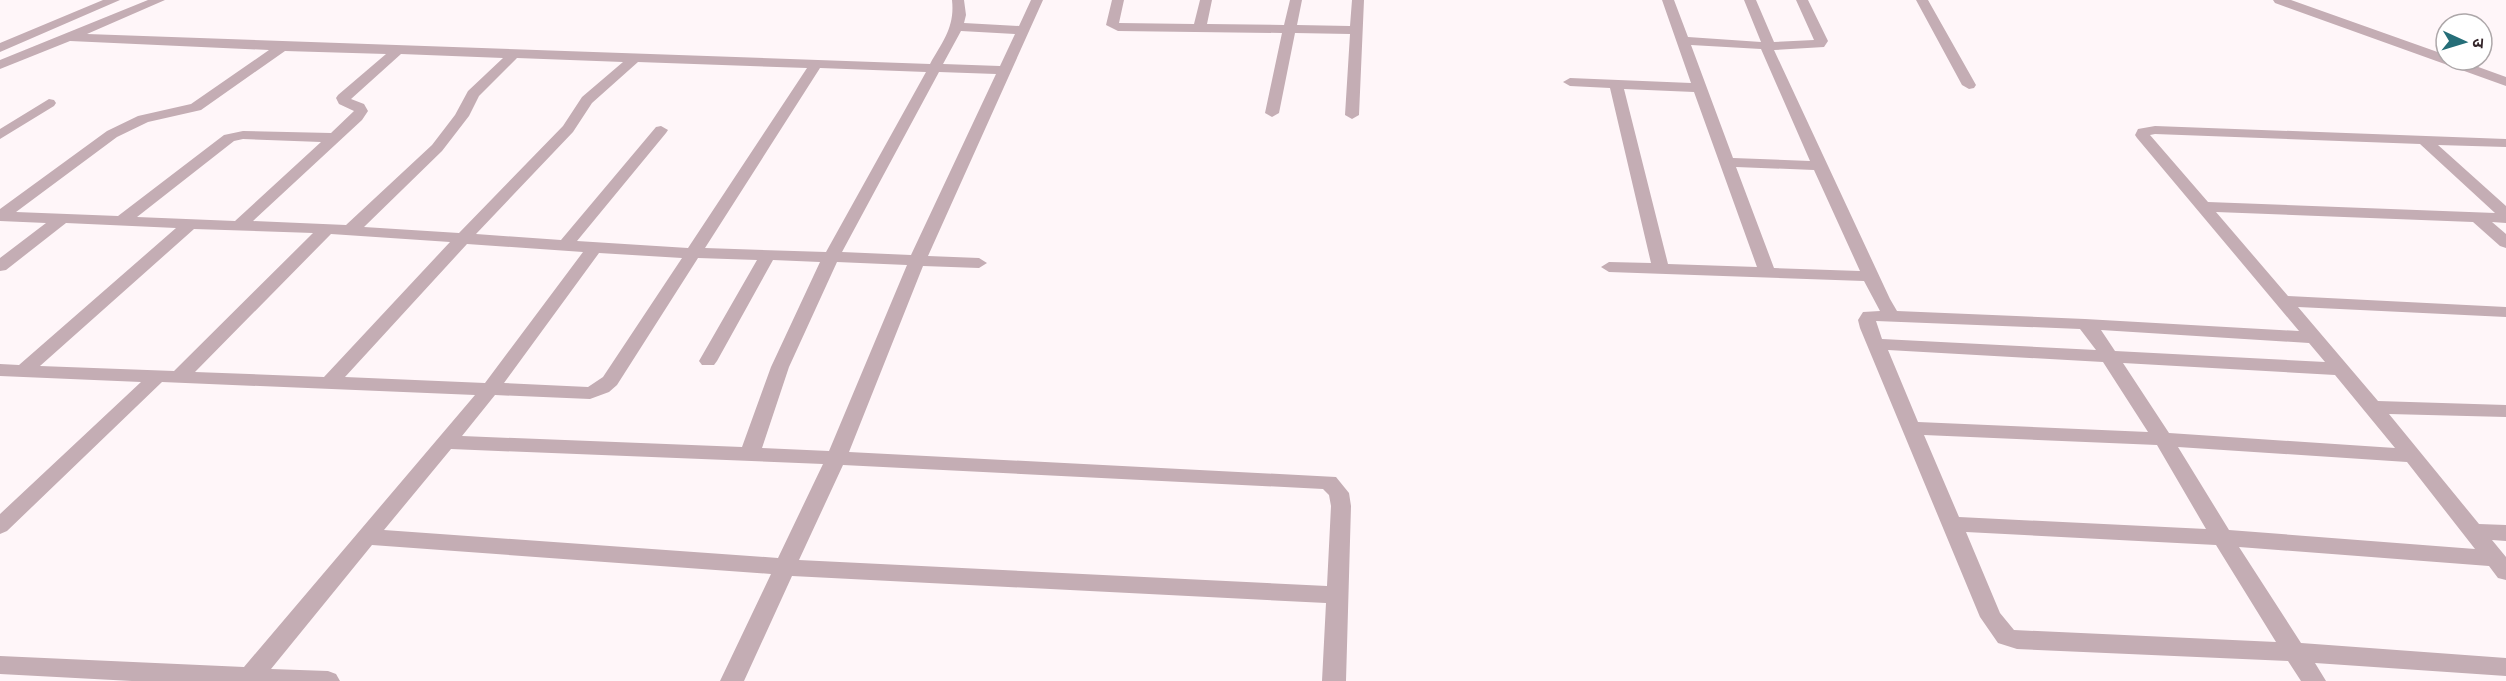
<svg xmlns="http://www.w3.org/2000/svg" width="2506" height="681" viewBox="0 0 2506 681" font-family="'Archivo Narrow','Noto Sans Devanagari',sans-serif">
<style>
.lines{fill:none;stroke-linecap:round;stroke-linejoin:round}
.minor{fill:#c4adb4;fill-rule:evenodd}
</style>
<rect width="100%" height="100%" fill="#fff6f9"/>
<g class="lines">
<!-- minor -->
<path class="minor" d="M103,0h17l-120,52v-9z
M148,0h17l-78,34 843,30c13,-23 25,-37 22,-64h12l2,15 -2,8 55,3 12,-26h12l-115,256 51,2 8,5 -8,5 -56,-2 -74,186 487,25 13,16 2,13 -5,175h-24l4,-78 -534,-27 -48,105h-24l51,-107 -399,-29 -101,124 57,2 8,3 4,7h-208l-132,-7v-18l244,11 231,-272 -313,-13 -155,149 -7,3v-20l141,-132 -141,-6v-12l19,1 157,-137 -110,-5 -60,47 -6,1v-13l46,-35 -46,-2v-12l107,-78 31,-15 53,-12 78,-54 -199,-9 -70,28v-9zM961,31l54,3 -15,32 -57,-2zM285,51l101,3 -48,41 -2,3 3,6 15,7 -23,22 -88,-2 -19,4 -106,81 -102,-4 101,-75 31,-15 53,-12zM401,54l102,4 -35,33 -13,24 -23,30 -86,80 -93,-4 109,-101 6,-9 -4,-7 -13,-5zM517,58l106,4 -41,35 -19,29 -104,107 -95,-6 78,-76 27,-35 10,-20zM638,62l169,6 -119,180 -111,-7 89,-108 2,-3 -7,-4 -5,1 -95,113 -85,-6 97,-102 19,-29zM820,68l106,4 -100,180 -121,-4zM939,72l57,2 -85,181 -69,-3zM243,139l78,3 -86,79 -98,-4 97,-76zM194,229l119,4 -139,138 -134,-5zM331,234l119,8 -126,135 -129,-5zM467,244l116,8 -98,131 -140,-6zM599,253l83,5 -79,119 -15,10 -84,-4zM698,258l59,2 -58,101 3,4h12l3,-4 56,-101 47,2 -49,105 -29,80 -280,-11 33,-41 95,4 19,-7 8,-7zM837,262l70,3 -78,186 -67,-3 27,-81zM451,449l372,15 -45,94 -394,-28zM843,465l480,24 6,6 2,11 -4,80 -528,-26z
M1112,0h12l-5,23 75,1 6,-24h12l-5,24 77,1 6,-25h12l-5,25 53,1 2,-26h12l-5,115 -7,4 -7,-4 5,-81 -55,-1 -16,80 -7,4 -7,-4 17,-80 -164,-2 -12,-6z
M1662,0h12l14,37 73,5 -17,-42h12l18,42 40,-2 -18,-40h12l20,41 -4,6 -50,3 116,249 7,12 188,8 214,12 -162,-193 -2,-3 3,-6 17,-3 351,13v8l-68,-2 68,61v17l-14,-1 14,12v14l-6,-2 -27,-24 -257,-10 72,84 218,11v10l-208,-10 80,94 128,4v12l-117,-3 90,110 27,1v16l-14,-1 14,17v23l-8,-2 -9,-12 -250,-19 62,96 205,15v18l-191,-13 11,18h-25l-13,-20 -271,-12 -19,-6 -18,-26 -120,-289 -2,-8 5,-8 17,-1 -16,-30 -255,-9 -8,-5 8,-5 42,1 -41,-175 -40,-2 -7,-4 7,-4 121,5zM1691,45l70,4 49,112 -77,-3zM1624,89l70,3 63,175 -89,-3zM2155,134l265,10 75,69 -287,-11 -58,-67zM1736,167l78,3 46,101 -86,-3zM1876,321l204,8 16,21 -214,-11zM2101,330l208,13 16,19 -210,-11zM1888,350l215,12 45,70 -230,-10zM2123,363l212,12 60,73 -226,-15zM1924,435l233,10 49,84 -247,-12zM2178,447l229,15 68,87 -246,-19zM1966,532l250,13 60,97 -262,-12 -14,-17z
M1916,0h12l48,85 -2,3 -5,1 -7,-4z
M2273,0h18l155,55v5h13l47,17v9l-231,-83z
M49,99l5,1 2,3 -2,3 -54,33v-10z"/>
</g>
<!-- north arrow -->
<g transform="translate(2464 42) rotate(94)"><circle r="28" fill="#ffffff" stroke="#ada7a9" stroke-width="1.5"/>
<path d="M0-4.5L10 22L0 15L-10 22Z" fill="#256e78"/>
<text y="-9" font-size="16" font-weight="bold" text-anchor="middle" fill="#332429">उ</text>
</g>
</svg>
